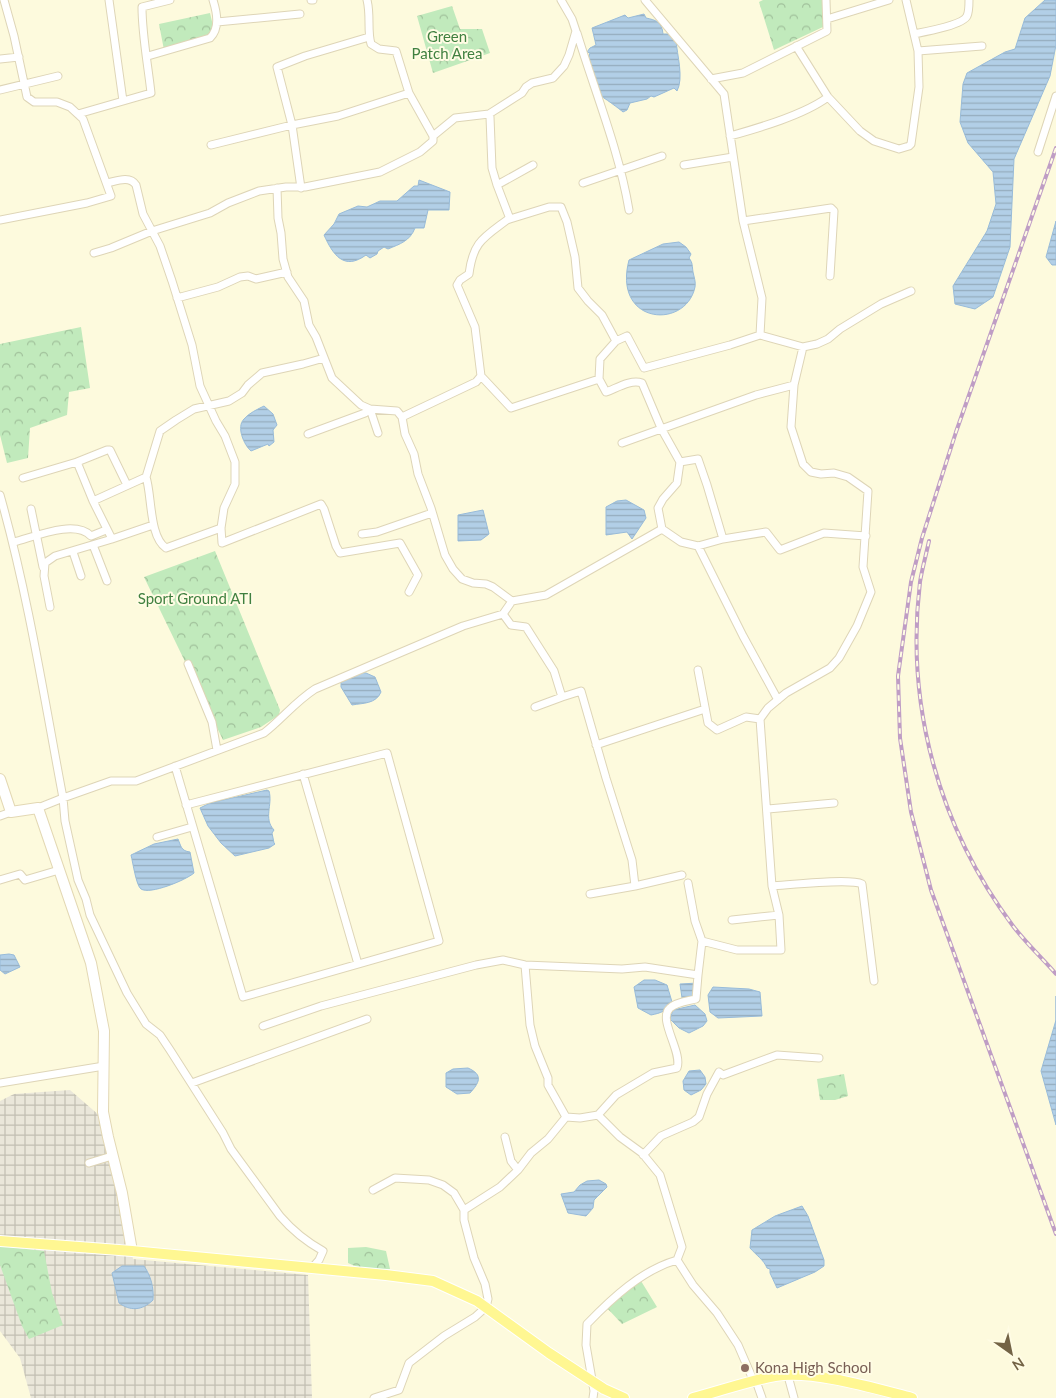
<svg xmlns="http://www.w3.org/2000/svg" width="1056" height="1398" viewBox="0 0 1056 1398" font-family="Lato,sans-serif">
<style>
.industrial{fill:url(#industrial-grid)}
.park{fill:url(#park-crowns)}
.water{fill:url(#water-rules);stroke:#98bbd9}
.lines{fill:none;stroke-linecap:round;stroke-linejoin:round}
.street-casing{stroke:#ded5b7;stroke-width:9}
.secondary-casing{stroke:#e3d8b4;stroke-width:12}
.primary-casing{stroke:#fff;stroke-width:12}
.street{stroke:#fff;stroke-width:7}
.secondary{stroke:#fff;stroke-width:10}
.primary{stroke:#fff792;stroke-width:10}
.rail-casing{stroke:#bf9dc5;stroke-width:4}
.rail{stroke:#fffce4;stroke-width:2;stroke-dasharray:5.5;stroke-linecap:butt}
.education-dot{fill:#8d6e63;stroke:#fffce4;stroke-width:2}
.labels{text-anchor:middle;stroke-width:4;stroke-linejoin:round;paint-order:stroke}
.park-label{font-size:15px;fill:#408040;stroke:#fffce4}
.education-label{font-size:15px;fill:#785e54;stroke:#fffce4;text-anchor:start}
</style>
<defs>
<pattern id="industrial-grid" width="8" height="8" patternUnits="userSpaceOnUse" patternTransform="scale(1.25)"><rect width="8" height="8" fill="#eae7da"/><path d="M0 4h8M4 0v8" fill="none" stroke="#c2bfb3"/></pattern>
<pattern id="park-crowns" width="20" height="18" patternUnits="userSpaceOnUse" patternTransform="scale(1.25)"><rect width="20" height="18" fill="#c1eabc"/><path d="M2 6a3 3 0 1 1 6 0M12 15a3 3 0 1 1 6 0" fill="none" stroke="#a1c19b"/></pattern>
<pattern id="water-rules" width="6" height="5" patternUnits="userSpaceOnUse" patternTransform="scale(1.25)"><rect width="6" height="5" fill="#b2cfe7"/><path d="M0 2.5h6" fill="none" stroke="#95acbd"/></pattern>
</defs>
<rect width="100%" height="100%" fill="#fdfadd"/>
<!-- industrial -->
<path class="industrial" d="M70,1090l30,26 16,52 17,91 175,16 4,123h-281l-11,-40 -20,-27v-230l14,-7z"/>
<!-- park -->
<path class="park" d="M763,0h61l1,26 -51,24 -15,-48z
M452,6l8,23h22l8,24 -57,20 -16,-57z
M210,13l5,21 -51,16 -5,-26z
M81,327l9,61 -21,4 -2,23 -37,13 -2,30 -21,5 -7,-28v-91z
M215,551l65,159 -1,5 -18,12 -38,13 -79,-163z
M844,1074l4,22 -13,4h-15l-3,-21z
M0,1246l44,5 8,42 11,32 -34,14 -7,-13 -22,-61z
M366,1247l20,4 4,18 -26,1 -16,-7v-15z
M641,1281l16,26 -35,17 -15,-16z"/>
<!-- water -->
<path class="water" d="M1045,0h11v45l-6,31 -36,83 -4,88 -17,50 -18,12 -20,-5 -2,-18 34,-55 9,-27 -3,-32 -25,-29 -8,-21 3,-38 4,-11 38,-21 10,-3 10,-31z
M644,14l2,4c10,2 16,4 17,16h6l7,6c1,15 8,38 1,51l-3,-3 -20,9 -3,-1 -4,3 -17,4 -3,7 -4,2c-2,-2 -21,-16 -24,-17l2,-3 -5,-4 -8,-29 2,-6 -3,-1 3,-4 6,-3 -4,-17 33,-13 3,3z
M419,180l31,12 -1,18h-21l-4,18h-9c-5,13 -15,16 -27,21l-4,-2 -6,4 -1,3 -7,4 -4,-3c-22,16 -33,0 -42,-20l10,-11 5,-10 19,-8 9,1 13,-6h17l17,-15h4z
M1056,221v44h-4l-6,-8z
M679,242l7,5 5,7 -2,4c4,5 3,8 4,14 1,5 3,10 2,15 -9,43 -83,38 -66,-27l34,-16z
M264,406l9,8 4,11 -4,5 1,12 -5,4 -1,-2 -17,7c-7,-6 -15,-24 -7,-32 5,-6 14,-10 20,-13z
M626,500l18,10 2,8 -14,21 -5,-7 -21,3v-28l11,-6z
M483,510l6,24 -8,6 -23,1v-26z
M360,672l6,1 9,4 6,15c-5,12 -18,11 -29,13l-11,-18v-5z
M267,790l2,1c4,14 -6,27 5,39l-2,3 2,10 1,1 -6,4 -34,8 -14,-13 -13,-17 -8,-18 10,-5z
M178,839c3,7 3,12 12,13l4,21c-8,7 -44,22 -53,16 -5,-4 -8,-26 -10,-34l23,-11z
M9,954l5,1 6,12 -15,7 -5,-4v-15z
M644,980h11l12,5 5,17c-5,9 -11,11 -21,13l-13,-7 -4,-21z
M698,983l1,17 -16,5 -3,-21z
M713,987l36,2 11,3 2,24 -44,2 -8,-6 -2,-17z
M1056,996v129l-15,-54 15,-51z
M695,1005l10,9 2,7 -4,5 -14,7 -10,-5 -9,-9 3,-9z
M468,1068c16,7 11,15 2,25l-13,1 -11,-7v-14l7,-4z
M700,1070l5,7 1,7 -5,6 -10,5 -7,-5 -1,-9 6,-10z
M599,1180l7,4 1,3 -13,13 -1,8 -7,8 -18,-3 -7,-19 13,-2 6,-7 7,-4z
M802,1206l6,10 16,44v6l-9,6 -38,16 -7,-15v-4l-3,-1c-3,-8 -11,-13 -17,-20l2,-18 23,-14z
M122,1266h22c7,10 10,22 9,34 -11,11 -23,11 -34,3l-7,-30z"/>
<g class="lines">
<!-- street casing -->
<g class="street-casing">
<path id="street" d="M109,0l14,101
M311,0h2
M645,0l79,94 19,127 19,77 -2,37
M827,19l62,-19
M217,22l83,-8
M577,33c18,59 42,117 52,177
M914,34c10,-2 49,-9 53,-18 2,-4 2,-11 2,-16
M796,46l32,51 32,34 14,10 25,8 10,-3 2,-2 8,-57 -1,-36 -12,-51
M918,51l64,-5
M148,56l62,-18c10,-10 7,-25 3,-38
M0,59l19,-2
M711,79l32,-6 84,-42 -1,-31
M0,90l58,-14
M78,114l73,-21c-3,-28 -9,-58 -9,-86l28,-7
M433,136l22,-18 34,-4
M730,136c29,-8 74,-21 98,-39
M211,145l81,-20 46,-9 71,-23
M1038,152l18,-56
M684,165l49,-8
M107,183c9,-2 23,-8 29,2l7,29 17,32 12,35 20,64 8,41 16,35 9,15 10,26v22l-11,24 -3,20 1,15 99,-39 3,5 12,37 4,7 60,-10 18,32 -9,17
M583,183l79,-27
M497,185l36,-20
M277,188l1,30 3,15 2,26 5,18 16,24 5,24 7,12 16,41 29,27 9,4 27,2 5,6 3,17 9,20 4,20 13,34 14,47 8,14 9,10 11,4 13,1 7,3 19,14 34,-6 116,-66
M301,188l-9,-63 -15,-58 28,-11 64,-19
M510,219l39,-12h12l6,15 8,35 3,31 10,13 14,14 14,26 -16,18 -1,20
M0,220l87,-17 24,-7 -28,-77 -13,-12 -13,-5h-23l-7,-5 -13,-61 -10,-36
M743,221l88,-13 3,3 -4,65
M94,253l17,-5 41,-17 58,-18 18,-10 31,-12 27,-4h19l75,-15 40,-20 13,-11v-5l-24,-43 -13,-42 -17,-2 -8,-5c-4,-14 0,-28 -4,-44
M177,298l41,-11 22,-10 8,-1 8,3 31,-7
M616,341l11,-5 17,32 86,-23 30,-10 43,12 14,-3 11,-5 12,-10 41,-25 30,-13
M481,376l30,32 88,-29 7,13c11,-4 25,-13 36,-9l19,45 19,34 -3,21 -14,16 -5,9 4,21 19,13 17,4 25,-7 43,-7 14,18 44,-17 42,3
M402,417l74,-35 5,-6 -6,-49 -18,-42 3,-5 9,-6c4,-32 14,-36 38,-54l3,-1 -13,-34 -5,-17 -2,-51 -1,-3 33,-21 4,-6 6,-4 21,-5 11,-12 5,-11 7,-24 -4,-12 -11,-19
M308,434l57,-21 5,-4 8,24
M622,443l134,-48 38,-10
M680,462l18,-3 9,26 16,54
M146,477c6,18 3,60 20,71l55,-20
M23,478l54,-16
M0,495c28,99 44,202 63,303l-25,10
M93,501l53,-24 14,-46 16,-11 18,-11 35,-8 13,-8 6,-8 14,-12 41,-9 21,-6
M31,509l12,58
M362,534l15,-2 55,-19
M112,539l41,-14
M14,542c20,-5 61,-23 77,-6l15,-6
M93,545l14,36
M698,546l45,90 35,64
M73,552l8,24
M512,601l-9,13 8,11 15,2 28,44 8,26 19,-6 25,87 26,82 3,26
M50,607l-6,-31 1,-13 10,-7 57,-17 -19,-38 -16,-39 30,-12h3l17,35
M188,664l24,58 5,28
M698,670l10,53 9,7 29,-13 14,2
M535,707l27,-10
M596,745l109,-36
M175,766l68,231 196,-56 -52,-188 -201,52
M303,774l55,190
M768,809l66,-6
M0,816l11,-4
M157,837l35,-10
M0,880l20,-6 5,6 34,-10
M688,883l7,38 7,20
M772,886c17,-1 78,-8 90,-2l12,97
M590,894l45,-8 47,-11
M732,920l47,-5
M525,965l5,60 5,21 13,32v7l18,32
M263,1026l58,-20 155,-41 27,-5 22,5 97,4 23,-2 53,8 4,-34 35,9h44l-2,-35 -7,-29 -12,-167 8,-11 18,-15 44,-25 9,-10 18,-32 14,-34 -8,-25 5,-76 -20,-14 -14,-4 -13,1 -10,-2 -8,-8 -12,-37 3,-42 9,-38
M0,1083l104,-17
M192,1083l175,-64
M598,1115l22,22 22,16 18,22 22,72 -5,13
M566,1117l14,1 18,-3 18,-20 37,-22 24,-5c6,-16 -20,-49 -7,-60 6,-6 18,-7 26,-9l2,-24
M505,1137l6,24 7,9
M643,1155l18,-19 32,-14 6,-5 8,-23 12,-22 4,3 54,-20 42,3
M89,1163l23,-7
M373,1190l22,-12 34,2 14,5 11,8 10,17v10l10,38 11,26 3,15 -2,8 -11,10 -31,19 -35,27 -10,27 -25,8
M464,1210l36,-23 18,-17 13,-17 17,-14 18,-22
M677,1260l16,25 24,28 21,32 16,37
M312,1268l7,-8 4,-9c-16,-9 -31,-21 -43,-35l-49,-67 -8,-16 -53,-83 -10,-15 -14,-11 -19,-31 -37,-78 -4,-16 -8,-19 -13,-59 -2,-23 48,-17h25l128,-48c18,-14 31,-31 51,-44l148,-63 40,-12
M788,1376l6,22
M756,1381l6,17
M593,1398l1,-7 -8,-46 1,-21c25,-26 55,-54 90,-64"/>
</g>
<!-- secondary casing -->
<g class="secondary-casing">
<path id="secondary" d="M0,779l11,33 27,-4 53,155 13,68 -1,81 5,25 14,56 10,58"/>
</g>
<!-- primary casing -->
<g class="primary-casing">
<path id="primary" d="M0,1241l132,10 254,24 47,6 44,20 72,52 55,36 20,9
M693,1398c27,-7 55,-17 82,-22 39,-6 98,12 137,22"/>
</g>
<!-- street -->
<use href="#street" class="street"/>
<!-- secondary -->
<use href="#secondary" class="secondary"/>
<!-- primary -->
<use href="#primary" class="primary"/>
<!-- rail casing -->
<g class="rail-casing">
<path id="rail" d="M1056,148l-100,284 -34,106 -11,44 -13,94 2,62 11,74 20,78 125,344
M929,541c-3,14 -7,28 -9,41 -15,124 19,245 93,344 13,17 29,32 43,48"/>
</g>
<!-- rail -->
<use href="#rail" class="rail"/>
</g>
<!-- markers -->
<circle class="education-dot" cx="745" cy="1368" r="5"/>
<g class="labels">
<!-- park labels -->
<g class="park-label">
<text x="447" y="42">Green<tspan x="447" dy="17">Patch Area</tspan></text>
<text x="195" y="604">Sport Ground ATI</text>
</g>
<!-- education labels -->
<g class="education-label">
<text x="755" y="1373">Kona High School</text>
</g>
</g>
<!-- north arrow -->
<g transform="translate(1011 1353) rotate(147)" stroke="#fffce4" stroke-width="4" paint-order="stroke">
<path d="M0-4L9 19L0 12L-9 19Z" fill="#736345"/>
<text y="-8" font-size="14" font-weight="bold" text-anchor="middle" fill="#736345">N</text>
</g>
</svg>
